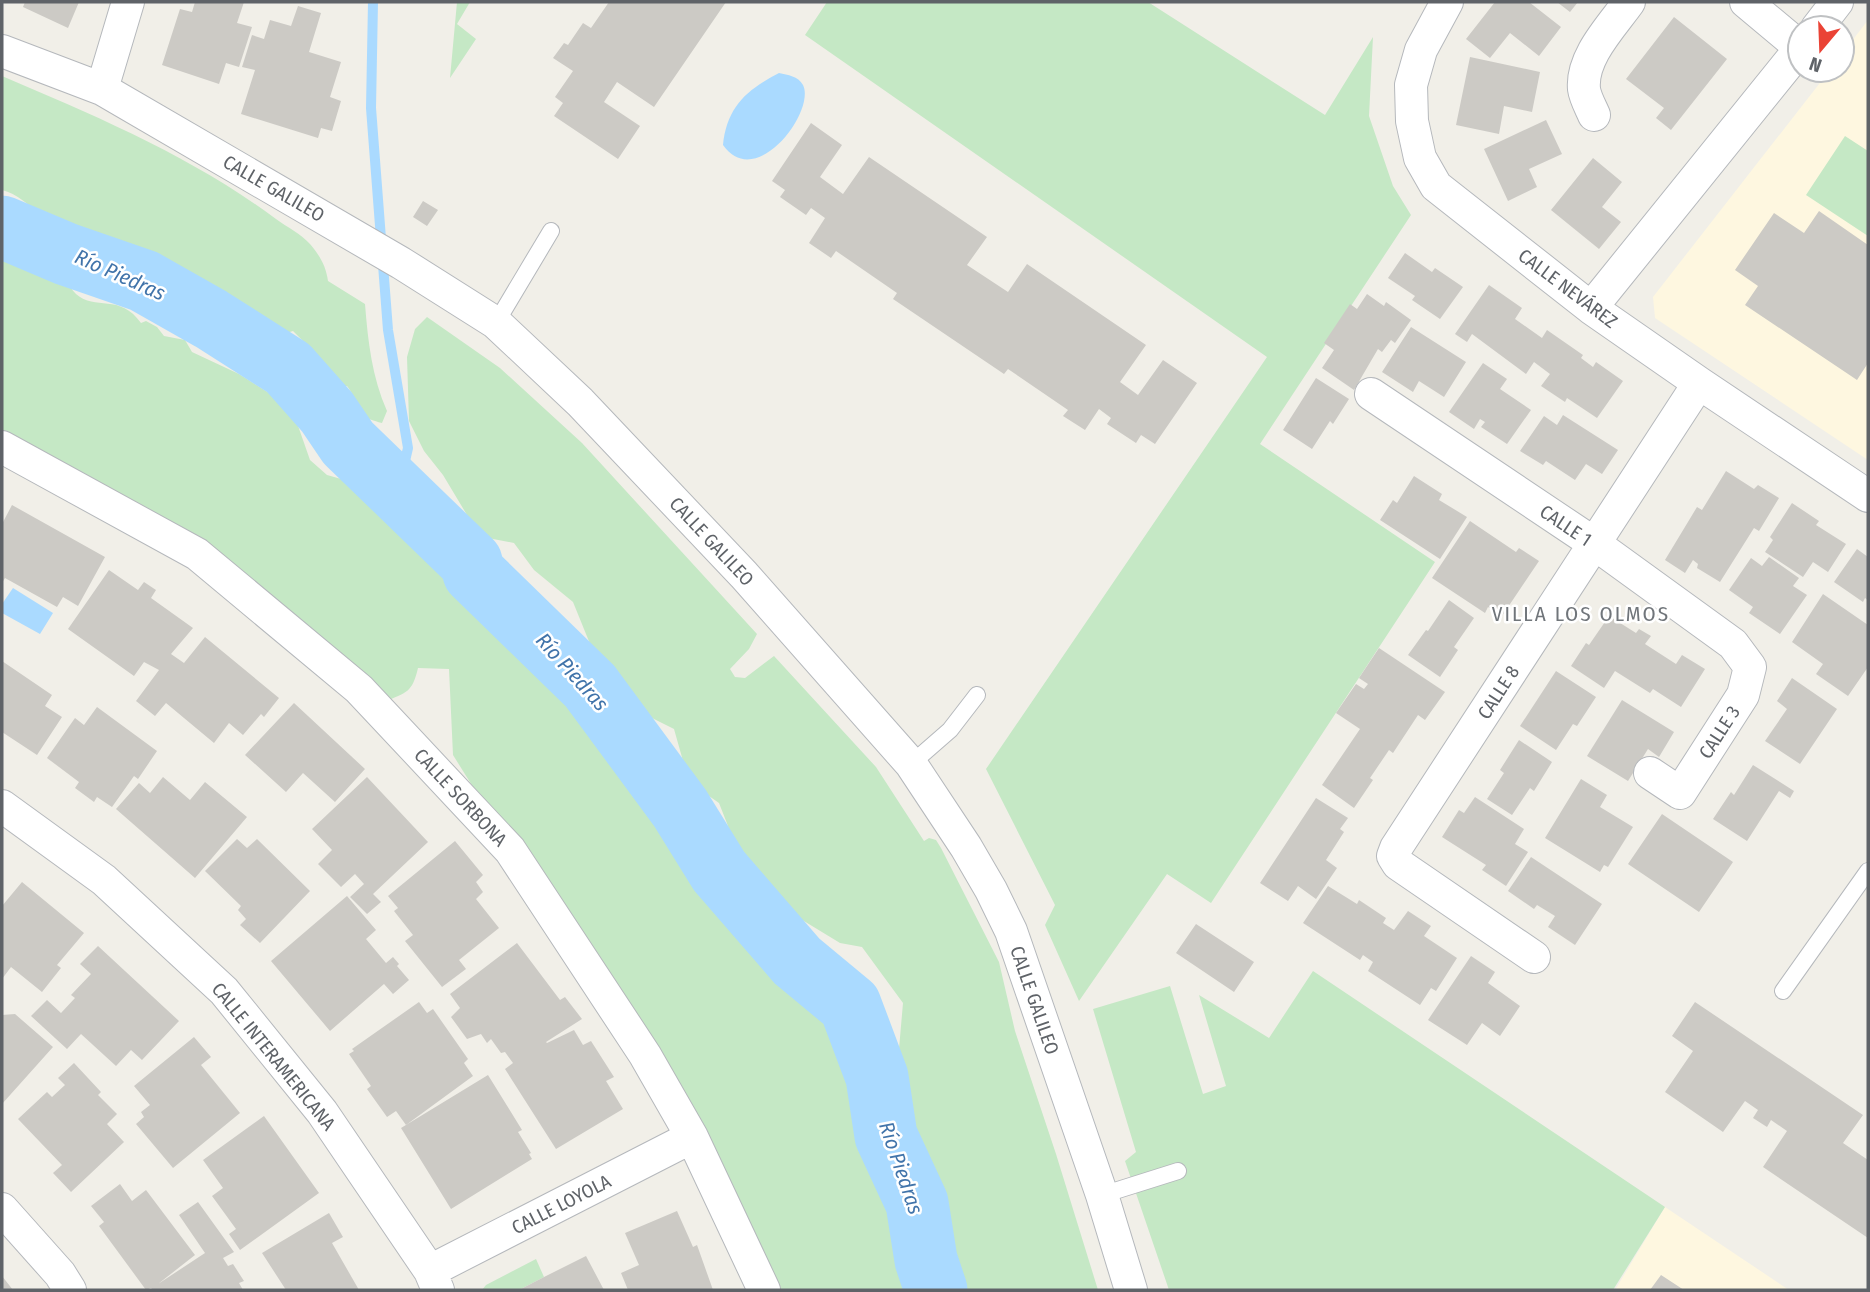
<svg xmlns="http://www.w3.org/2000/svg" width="1870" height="1292" viewBox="0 0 1870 1292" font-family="'Fira Sans Condensed',sans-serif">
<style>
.commercial{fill:#fef7e0}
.green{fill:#c5e8c5}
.water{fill:#aadaff}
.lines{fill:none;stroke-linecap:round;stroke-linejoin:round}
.stream{stroke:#aadaff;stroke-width:10}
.river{stroke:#aadaff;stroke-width:63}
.building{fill:#cccac5}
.lane-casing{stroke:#b5b8bc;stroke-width:18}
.street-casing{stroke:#b5b8bc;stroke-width:34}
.lane{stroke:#fff;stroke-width:16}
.street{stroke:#fff;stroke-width:32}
.labels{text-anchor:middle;stroke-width:5;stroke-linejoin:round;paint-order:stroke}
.street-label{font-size:19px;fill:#5f6368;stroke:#fff}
.water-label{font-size:21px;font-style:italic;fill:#4174aa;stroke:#fff}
.neighbourhood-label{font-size:21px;letter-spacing:2px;fill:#70757a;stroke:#fff}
</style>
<rect width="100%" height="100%" fill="#f1efe8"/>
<!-- commercial -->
<path class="commercial" d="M1868,20v440l-213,-142 -2,-21 177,-227h12v-16z
M1665,1207l124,83h-174z"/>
<!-- green -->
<path class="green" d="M457,2h13l-13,22 19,15 -26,39z
M827,2h321l177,113 48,-78 -4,79 24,70 18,29 -151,229 175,118 -224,341 -44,-29 -88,127 -34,-76 10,-20 -69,-136 281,-412 -462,-322z
M2,76c94,40 191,81 274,143 11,8 25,15 34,25 10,12 16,22 18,37l37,23c3,38 7,73 22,107l-5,12c-34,-9 -18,-15 -35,-37 -17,0 -24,-6 -35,-19l3,-14 -22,-22c-22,8 -36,-14 -51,-27l-7,7c-20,-4 -41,-6 -54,-24 -4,-6 -6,-14 -9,-21l-80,-30c-34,9 -58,-38 -90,-46z
M1845,136l23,15v85l-62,-41z
M2,245l17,4 14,-2 26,11c4,11 8,28 17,36 19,17 44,-1 65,29l5,-2 11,6 7,9 21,4 7,12 47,22 38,24 19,22 14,40 17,15 46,13 13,15 28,16 19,-1 14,5 28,26 26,34 60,43 16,21 18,66 20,22 36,52 10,22 50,82 23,11 15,14 5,32 18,26 48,42 44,60 2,32 6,24 17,35 7,27 12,11c-9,33 -8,53 4,85h-134l-54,-116 -18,-44 -19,-32 -194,-279 -40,-64 -4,-86 -31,-1c-6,25 -11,24 -34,34l-382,-262z
M427,317l73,51 82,75 175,191 -8,15 -19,20 5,8 10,1 29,-22 102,111 48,74 5,-3 7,2 5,8 58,114 16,69 41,123 42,136h-134l-23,-83 -18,-52 -23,-54 -1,-52 4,-46 -41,-56 -22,-4 -87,-53 -15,-21 -7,-18 -3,-25 -9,-23 -30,-21 -15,-53 -42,-21 -18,-17 -15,-25 -26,-64 -39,-32 -20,-27 -26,-5 -15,-13 -30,-50 -19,-24 -15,-30 -2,-64 8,-28z
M1313,971l352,236 -52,83h-444l-44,-129 11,-9 -43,-143 77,-23 33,108 23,-8 -27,-91 70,43z
M536,1259l8,18 -25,13h-37l4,-5z"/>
<!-- water -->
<path class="water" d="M779,73c9,2 19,3 24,12 13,26 -47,107 -80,60 4,-38 23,-55 56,-72z
M13,588l40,25 -13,21 -38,-21v-9z"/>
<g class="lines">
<!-- stream -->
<path class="stream" d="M373,2l-2,106 17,222 20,118 -10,43"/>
<!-- river -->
<path class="river" d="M2,227l64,27 78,27 67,38 77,49 39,44 21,31 123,119 3,11 116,113 90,122 39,63 78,90 53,44 27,72 9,59 31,67 9,57 10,30"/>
</g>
<!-- building -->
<path class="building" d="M25,2h54l-11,26 -45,-21z
M195,2h49l-7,21 15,4 -13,40 -13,-4 -7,21 -57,-19 18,-56 12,3z
M609,2h117l-72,105 -37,-25 -13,20 36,24 -22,33 -64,-43 9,-13 -8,-6 18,-26 -20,-13 11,-15 4,2 15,-22 8,5z
M1495,2h34l32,25 -22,29 -29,-23 -20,25 -24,-19z
M1557,2h21l-8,10z
M298,6l23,7 -12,39 32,10 -11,35 11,4 -9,30 -11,-3 -3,10 -77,-24 14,-44 -13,-3 10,-32 12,4 6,-19 21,6z
M1674,17l53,42 -56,71 -15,-12 8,-10 -38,-29z
M1470,57l70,15 -8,40 -28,-6 -5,28 -43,-9z
M1546,120l16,34 -33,15 8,18 -29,14 -24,-52z
M811,123l31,22 -22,32 23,17 26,-37 118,80 -20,28 41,27 19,-28 119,81 -26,37 18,13 25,-35 34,23 -42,61 -14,-9 -5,8 -29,-19 4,-6 -12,-9 -14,21 -22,-14 5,-6 -60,-41 -4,5 -111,-75 4,-6 -61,-42 -5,7 -22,-15 16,-25 -14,-10 -5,7 -26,-18 5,-7 -13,-9z
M1593,158l29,24 -20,25 19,15 -22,27 -48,-39z
M423,201l15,9 -11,16 -14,-9z
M1819,211l49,34v118l-11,17 -112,-75 13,-19 -23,-16 39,-57 30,20z
M1405,253l27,19 3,-4 28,19 -23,32 -28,-19 3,-4 -27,-18z
M1489,285l33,23 -7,11 27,19 5,-8 36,25 -2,3 12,9 3,-5 27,19 -26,37 -30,-20 -2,4 -24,-16 9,-12 -16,-12 -8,12 -54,-40 -5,8 -12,-8z
M1367,294l17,12 2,-4 25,18 -16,23 -4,-3 -9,12 -4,-3 -24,41 -32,-22 12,-18 -10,-7 26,-39 7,5z
M1411,327l55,35 -22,35 -25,-16 -6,11 -31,-20z
M1483,363l24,16 -7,10 31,21 -24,34 -26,-17 4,-5 -5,-3 -6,10 -25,-17z
M1316,378l33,21 -16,25 -3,-3 -18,28 -29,-19z
M1563,415l55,35 -16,24 -16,-10 -11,16 -29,-19 -3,4 -23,-14 24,-35 13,9z
M1726,471l28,18 4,-4 21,13 -20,33 -5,-3 -34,54 -23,-14 1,-4 -5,-4 -8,13 -20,-13 32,-53 5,3z
M1414,476l28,18 -3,6 28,17 -27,42 -60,-39 13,-20 4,3z
M1792,503l27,18 -3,4 30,19 -18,28 -15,-10 -10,15 -38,-25 8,-12 -3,-3z
M12,505l93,52 -27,49 -15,-9 -6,10 -52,-29 -3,5v-59z
M1470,521l46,31 3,-4 20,13 -37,55 -14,-9 -3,6 -53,-35z
M1857,549l11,8v43l-3,-2 -2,4 -29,-20z
M1769,557l30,21 -6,8 14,9 -27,39 -31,-21 4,-6 -24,-17 22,-32 11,8z
M109,570l29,20 6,-8 12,8 -5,8 42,30 -22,26 13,9 21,-26 74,61 -15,19 -3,-3 -18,21 -14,-12 -15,20 -48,-40 -11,13 -19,-15 23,-31 -15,-8 -10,14 -66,-47z
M1823,594l45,31v42l-20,29 -32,-22 7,-10 -31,-22z
M1449,600l25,18 -20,29 4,3 -18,27 -32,-22 18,-25 2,1z
M1609,616l27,17 3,-4 12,7 -6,8 31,20 6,-9 23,14 -24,38 -28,-18 -3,4 -35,-22 -11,17 -33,-22 15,-23 3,2z
M1379,648l66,44 -20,28 -7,-5 -25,38 -4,-3 -19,28 3,2 -19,28 -32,-23 38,-56 -24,-16 20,-29 8,5 4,-5 -9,-6z
M2,661l50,34 -7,11 17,11 -25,38 -35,-23z
M1556,671l40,26 -19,29 -4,-2 -17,26 -36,-24z
M1792,678l45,31 -37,55 -35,-23 22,-32 -10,-8z
M1622,700l52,32 -15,25 -11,-8 -20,32 -41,-25z
M294,703l71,66 -30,33 -32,-29 -17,19 -41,-37z
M97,707l60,44 -19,28 -4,-3 -22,31 -15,-10 -3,5 -19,-14 4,-6 -32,-24 28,-40 9,7z
M1519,740l33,22 -18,29 -4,-3 -18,27 -25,-16 17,-26 -4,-3z
M1753,765l41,26 -4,7 -11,-7 -32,50 -34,-22 18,-27 3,3z
M163,777l27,23 15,-18 42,35 -52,61 -79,-69 23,-26 11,10z
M367,777l61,65 -55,52 8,8 -14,12 -17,-17 14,-13 -9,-10 -14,13 -23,-23 14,-14 -20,-21z
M1581,779l26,16 -7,12 33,20 -25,40 -4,-2 -4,7 -55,-34z
M1475,797l49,32 -9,15 13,8 -22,34 -24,-16 4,-5 -44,-28 17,-27 5,3z
M1316,798l32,20 -8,11 4,3 -18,28 11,8 -21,31 -18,-13 -10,15 -28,-18z
M1662,814l71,48 -34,50 -71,-48z
M237,839l10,9 10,-9 53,52 -50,52 -20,-18 6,-6 -8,-9 3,-4 -36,-35z
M455,841l28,34 -7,7 7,10 -7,7 23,29 -40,32 7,9 -24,18 -37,-46 8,-6 -19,-24 4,-3 -10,-12z
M1531,857l71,47 -27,41 -27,-18 7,-11 -18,-11 -3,4 -26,-18z
M22,882l62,51 -27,32 4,3 -19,24 -31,-25 -9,12v-73z
M1328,886l29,18 2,-4 27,18 -3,5 11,7 14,-19 23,15 -7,10 33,22 -21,33 -5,-3 -11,17 -52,-34 5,-9 -10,-7 -3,5 -57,-37z
M347,896l29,34 -10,9 20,24 7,-6 6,7 -2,2 12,14 -16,14 -9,-10 -54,47 -59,-70z
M1196,924l58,38 -20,30 -58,-39z
M517,943l43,57 5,-3 17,22 -36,23 1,1 27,-13 9,15 8,-4 23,36 -8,4 17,28 -67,40 -51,-80 8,-6 -8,-11 -4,1 -10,-14 -4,4 -6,-9 -14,5 -16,-22 9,-9 -10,-14z
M98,946l81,75 -37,39 -11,-10 -15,16 -35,-32 -14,15 -36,-33 16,-16 14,13 14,-15 -4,-3 20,-21 -11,-10z
M1471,956l24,16 -7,11 32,23 -20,30 -18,-13 -15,22 -39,-25z
M419,1002l8,11 6,-4 35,50 -4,4 9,13 -67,49 -10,-14 -9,6 -20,-28 4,-3 -22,-32 5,-3 -2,-2z
M1695,1002l168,113 -20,28 25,17v78l-105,-71 24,-36 -16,-11 -4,7 -14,-9 5,-8 -13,-9 -22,31 -58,-40 28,-41 -21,-15z
M15,1014l38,33 -51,57v-89z
M194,1037l17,20 -10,8 39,48 -67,55 -37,-44 8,-7 -3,-5 9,-7 -16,-19z
M74,1063l27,29 -3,3 19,19 -10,10 17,18 -53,50 -18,-19 9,-8 -44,-46 29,-27 5,5 13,-12 -7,-7z
M488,1075l34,55 -4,2 13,21 -2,1 3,5 -81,50 -50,-81z
M264,1116l55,77 -79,57 -11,-16 7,-5 -24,-33 11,-8 -20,-28z
M120,1184l12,17 14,-11 49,65 -37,29 47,-31 -26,-38 19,-13 36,50 -11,6 5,8 5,-2 11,17 -5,2 4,7h-90l-2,-2 -5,2 -47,-64 5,-4 -13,-16z
M677,1211l16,36 4,-2 16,45h-85l-7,-17 18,-8 -14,-32z
M329,1213l14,24 -11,6 27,47h-73l-24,-37z
M586,1256l18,34h-85l25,-13z
M1661,1275l23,15h-34z
M2,1276l11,14h-11z"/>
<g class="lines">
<!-- lane casing -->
<g class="lane-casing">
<path id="lane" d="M496,323l55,-92
M911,764l39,-34 27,-35
M1783,991l85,-120
M1102,1195l76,-24"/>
</g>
<!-- street casing -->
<g class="street-casing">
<path id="street" d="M1447,2l-26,48 -10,35 1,36 8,37 16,28 155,122 108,75 169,113
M1746,2l54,45
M1817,28l20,-26
M2,51l100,38 299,174 95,60 84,79 164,173 167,189 55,83 25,43 20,41 91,264 29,95
M102,89l26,-87
M1594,115c-4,-9 -9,-18 -10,-26 -3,-32 28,-63 45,-87
M1591,308l209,-259
M1371,394l224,150 138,100 17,23 -7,28 -63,98 -30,-20
M2,447l195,107 162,135 151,161 135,205 47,82 72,153
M2,806l102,74 120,111 98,121 108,159 8,19
M1534,957l-136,-93 -5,-8 3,-8 303,-465
M2,1209l58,65 10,16
M430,1271l262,-134"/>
</g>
<!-- lane -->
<use href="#lane" class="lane"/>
<!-- street -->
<use href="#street" class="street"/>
</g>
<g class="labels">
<!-- street labels -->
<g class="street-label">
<text transform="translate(274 188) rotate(30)" y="7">CALLE GALILEO</text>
<text transform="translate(1568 288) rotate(37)" y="7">CALLE NEVÁREZ</text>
<text transform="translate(1566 525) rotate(34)" y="7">CALLE 1</text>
<text transform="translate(712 541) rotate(47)" y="7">CALLE GALILEO</text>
<text transform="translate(1498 692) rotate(-57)" y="7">CALLE 8</text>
<text transform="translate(1719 732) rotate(-57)" y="7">CALLE 3</text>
<text transform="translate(461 797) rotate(47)" y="7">CALLE SORBONA</text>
<text transform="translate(1035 1000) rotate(71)" y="7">CALLE GALILEO</text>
<text transform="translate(274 1056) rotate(51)" y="7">CALLE INTERAMERICANA</text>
<text transform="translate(561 1204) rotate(-27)" y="7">CALLE LOYOLA</text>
</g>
<!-- water labels -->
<g class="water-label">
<text transform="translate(120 275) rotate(24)" y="7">Río Piedras</text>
<text transform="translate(572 672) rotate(48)" y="7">Río Piedras</text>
<text transform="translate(901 1168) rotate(71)" y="7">Río Piedras</text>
</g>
<!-- neighbourhood labels -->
<g class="neighbourhood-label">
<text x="1581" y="621">VILLA LOS OLMOS</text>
</g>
</g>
<!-- border -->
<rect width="1870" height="1292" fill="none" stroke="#5f6368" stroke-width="7"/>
<!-- north arrow -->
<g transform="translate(1821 49) rotate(199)"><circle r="33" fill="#ffffff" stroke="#bfc1c3" stroke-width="2"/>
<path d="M0-5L12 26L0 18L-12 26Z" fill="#ea4335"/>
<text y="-10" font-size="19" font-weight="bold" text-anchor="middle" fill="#5f6368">N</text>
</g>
</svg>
